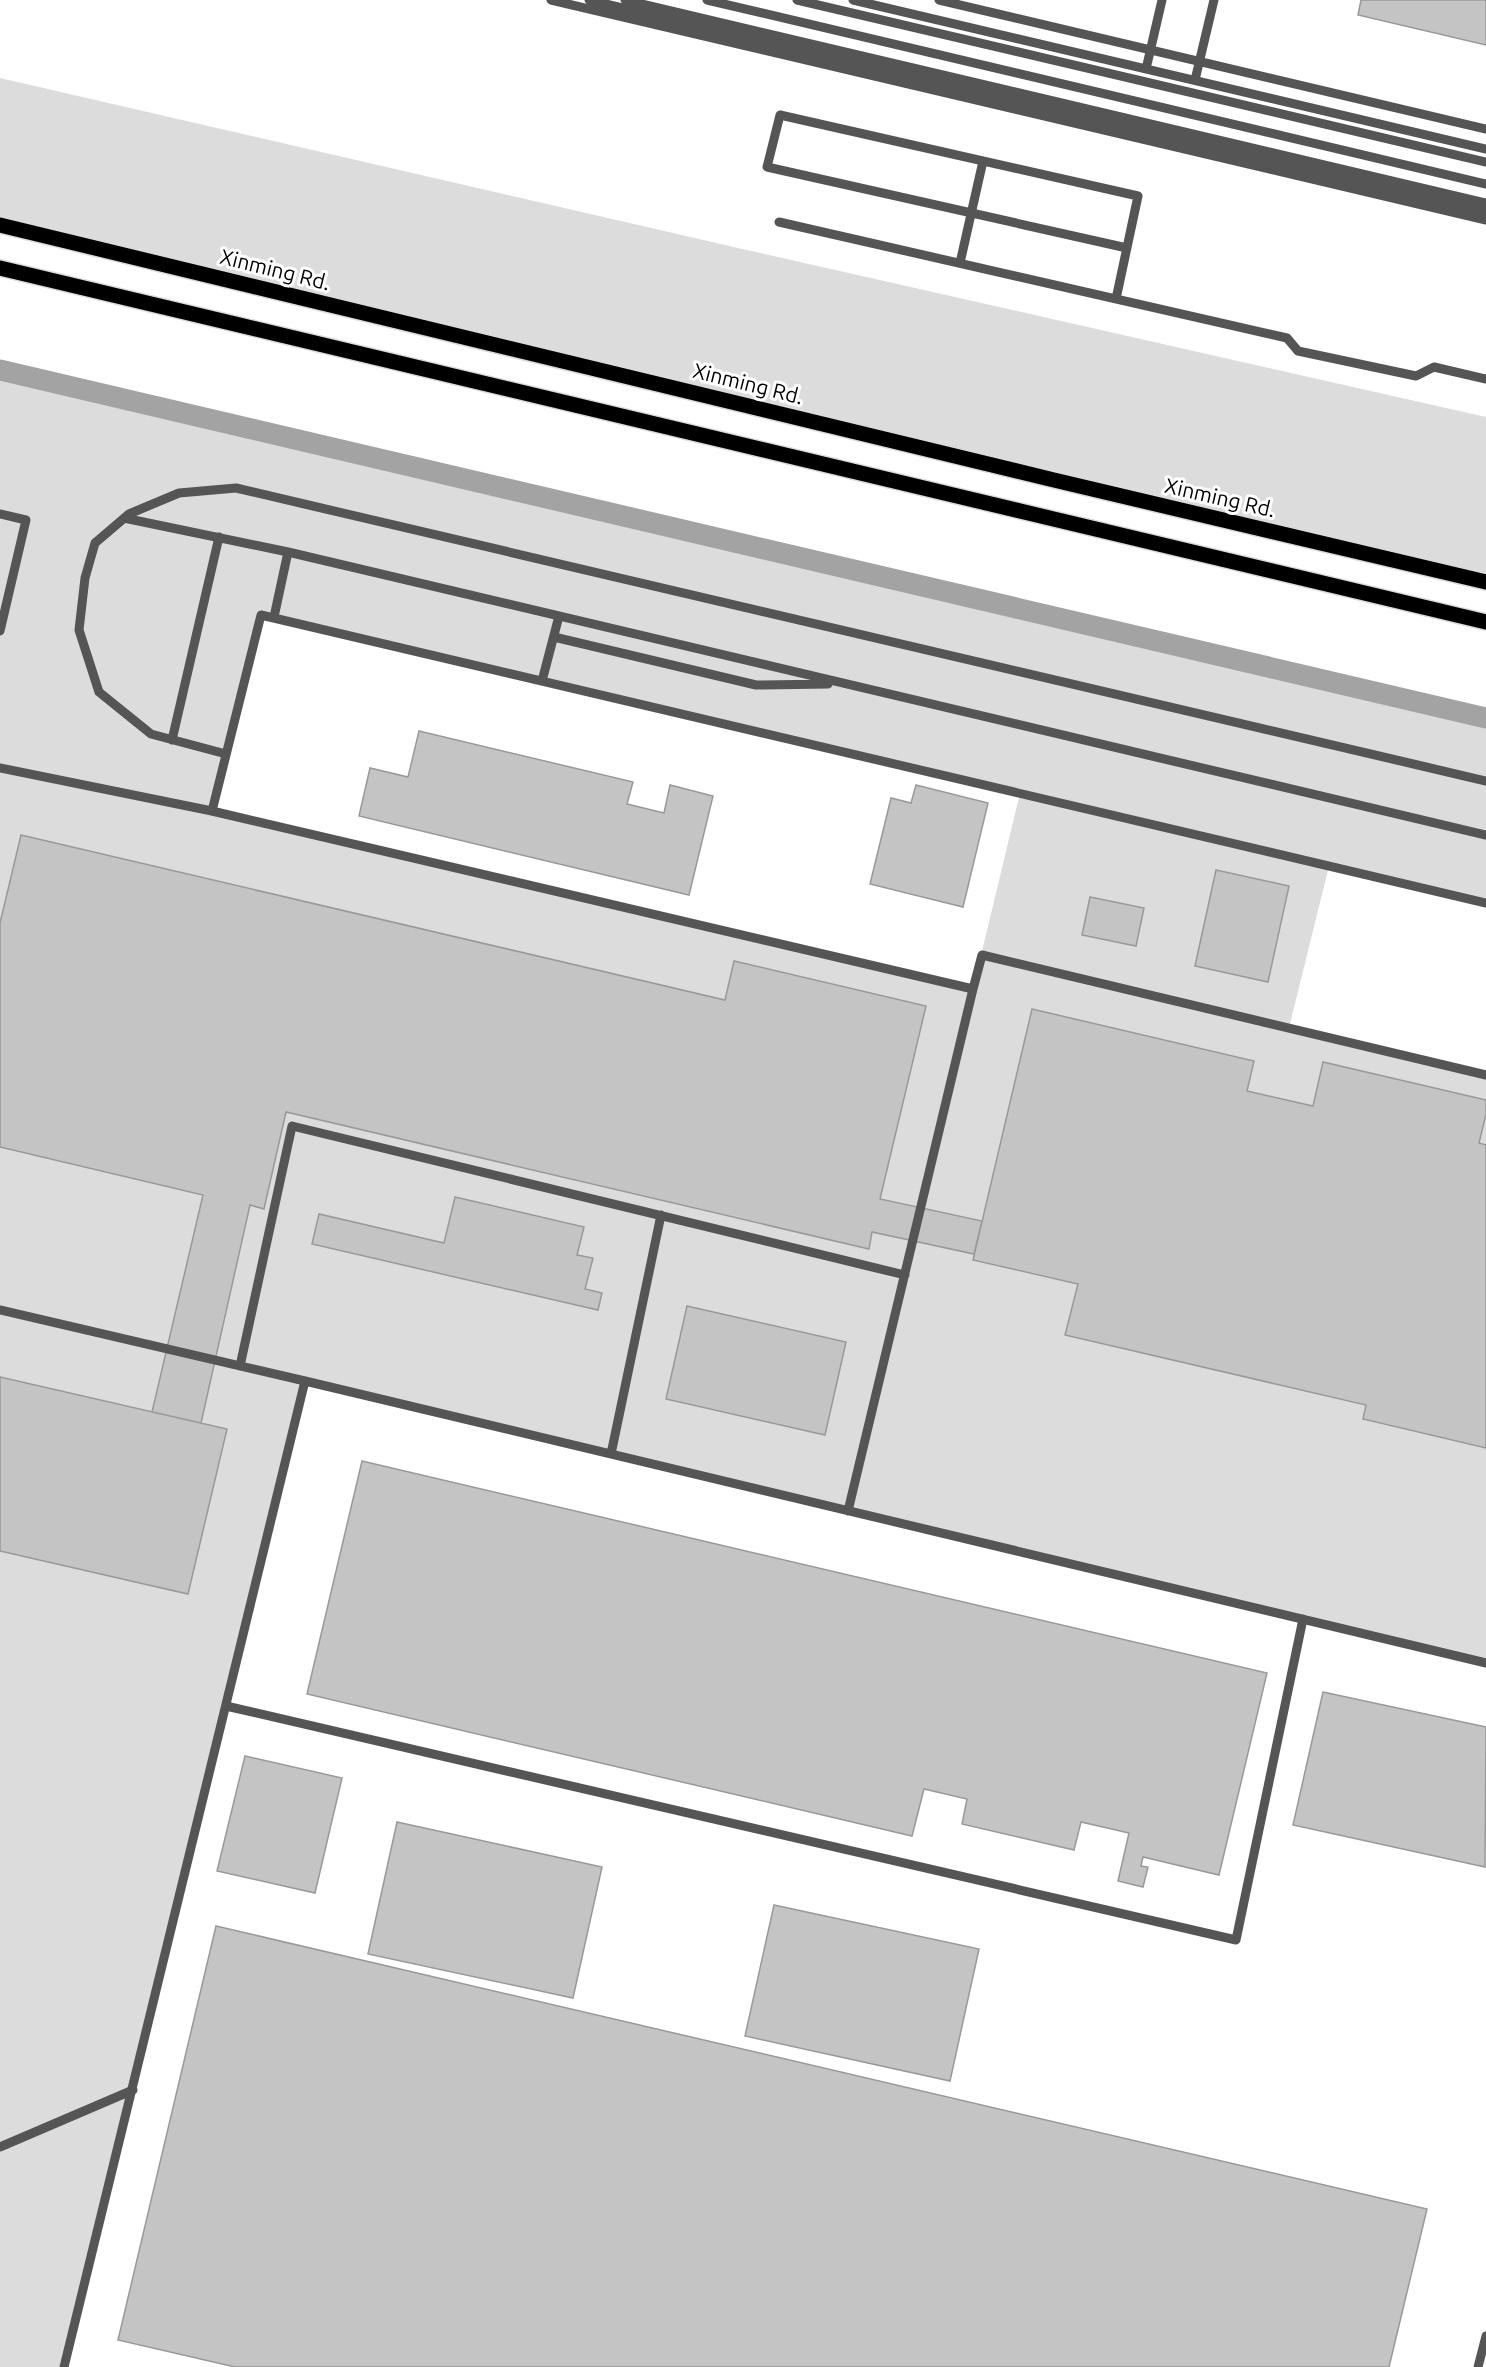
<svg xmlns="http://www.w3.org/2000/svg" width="1486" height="2367" viewBox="0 0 1486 2367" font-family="Ubuntu,sans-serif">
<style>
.green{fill:#dcdcdc;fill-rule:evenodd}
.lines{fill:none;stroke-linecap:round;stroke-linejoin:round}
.canal{stroke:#a3a3a3;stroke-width:21}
.building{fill:#c4c4c4;stroke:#999;stroke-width:1.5}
.primary-casing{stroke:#dbdbdb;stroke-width:18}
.lane{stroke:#555;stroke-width:9}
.primary{stroke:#000;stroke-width:15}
.labels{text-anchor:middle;stroke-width:6;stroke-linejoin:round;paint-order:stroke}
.street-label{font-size:21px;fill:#000;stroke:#fff}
</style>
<rect width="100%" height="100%" fill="#fff"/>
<!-- green -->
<path class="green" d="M0,78l738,170 748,169v162l-1486,-356z
M0,370l1486,348v185l-157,-37 -40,162 197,47v588l-1181,-281 -241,985h-64zM261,615l759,178 -47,196 -761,-178z"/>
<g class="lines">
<!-- canal -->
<path class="canal" d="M0,370l1486,348"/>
</g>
<!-- building -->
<path class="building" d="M1361,0h125v45l-128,-30z
M419,731l214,51 -6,22 37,9 6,-28 43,11 -24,99 -330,-79 11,-48 38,9z
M916,785l72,18 -25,104 -93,-23 21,-86 20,5z
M21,835l704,165 9,-39 192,45 -46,193 102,22 -8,33 -102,-22 -3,17 -583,-137 -22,97 -14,-4 -49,218 -49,-11 51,-217 -203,-48v-224z
M1216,870l73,16 -21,96 -73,-16z
M1090,897l54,11 -8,38 -54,-11z
M1032,1009l222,52 -7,30 66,15 10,-44 163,38v14l-7,29 7,2v303l-123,-29 3,-14 -301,-70 13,-51 -105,-24z
M455,1197l129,30 -7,28 16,3 -8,31 17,4 -4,17 -286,-66 7,-30 125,29z
M687,1306l159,36 -21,93 -159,-36z
M0,1377l227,52 -39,165 -188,-43z
M362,1461l905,212 -48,202 -76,-18 -2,9 7,1 -5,20 -25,-6 11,-48 -48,-11 -7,28 -112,-26 5,-25 -43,-10 -12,47 -605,-142z
M1323,1692l163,35 -1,140 -192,-42z
M245,1756l97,22 -27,115 -98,-22z
M397,1822l205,45 -29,131 -205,-44z
M774,1905l205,44 -29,132 -205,-45z
M216,1926l1211,283 -38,158h-1154l-117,-27z"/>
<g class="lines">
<!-- primary casing -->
<g class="primary-casing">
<path id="primary" d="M0,225l1054,255 432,102
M0,268l1486,354"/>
</g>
<!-- lane -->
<path class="lane" d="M551,0l935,220
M589,0l897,212
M625,0l861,203
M707,0l779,184
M797,0l689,162
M853,0l633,149
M939,0l547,129
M1146,69l16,-69
M1195,80l19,-80
M779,222l508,116 11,13 118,25 18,-9 52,12
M960,263l23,-102
M1116,299l22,-103 -358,-81 -13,52 360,81
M0,514l26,6 -26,111
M124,518l164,34
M274,617l14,-65 1198,283
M554,637l202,48 72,-1
M542,681l17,-65
M172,740l47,-203
M226,754l-75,-20 -52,-42 -20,-62 6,-52 10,-35 34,-29 50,-21 57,-5 1250,293
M0,768l212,43
M973,989l9,-34 504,120
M0,1310l305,71
M240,1366l52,-240 613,149
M611,1454l50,-239
M848,1511l125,-522 -761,-178 49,-196 1225,288
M226,1706l1010,234 67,-321
M0,2147l133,-57
M64,2367l241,-986 1181,282
M1478,2367l8,-31"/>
<!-- primary -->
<use href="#primary" class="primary"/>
</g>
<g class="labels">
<!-- street labels -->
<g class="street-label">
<text transform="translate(275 270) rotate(14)" y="7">Xinming Rd.</text>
<text transform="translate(748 384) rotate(14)" y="7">Xinming Rd.</text>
<text transform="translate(1220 498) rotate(13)" y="7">Xinming Rd.</text>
</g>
</g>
</svg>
